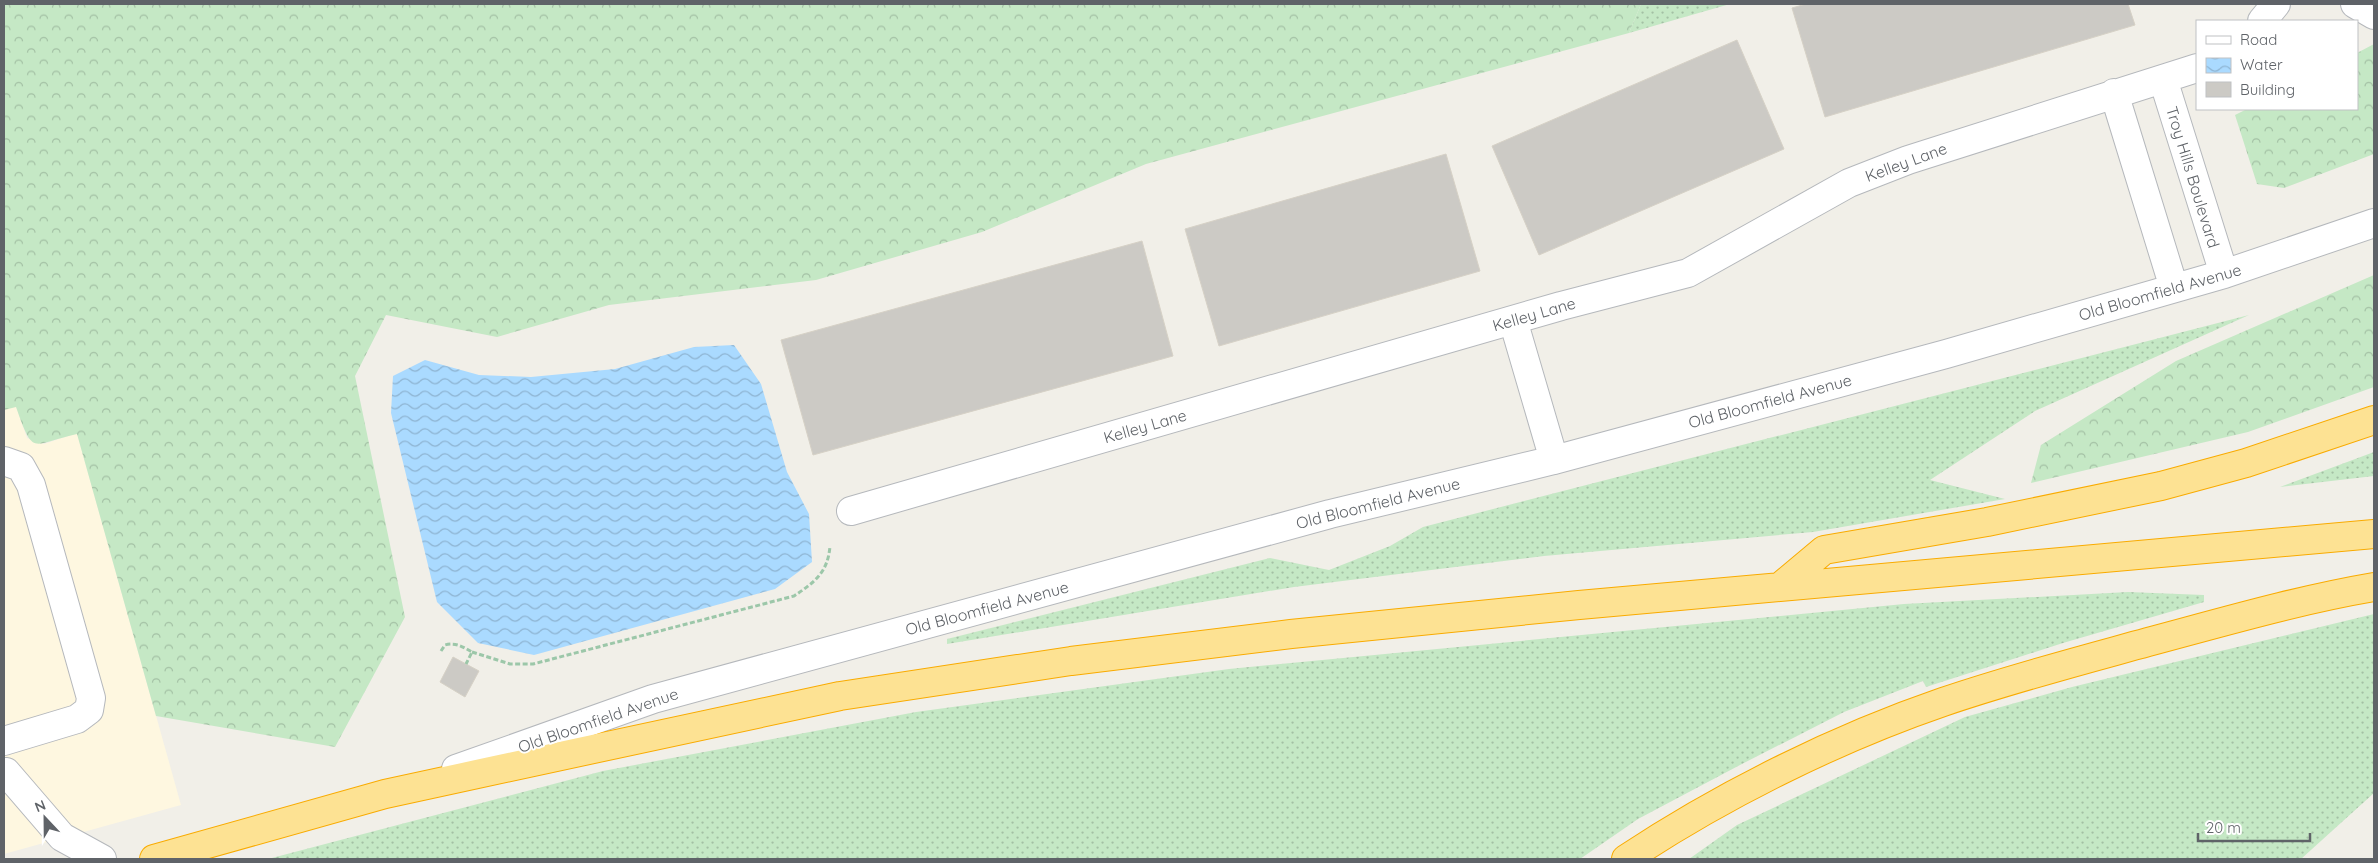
<svg xmlns="http://www.w3.org/2000/svg" width="2378" height="863" viewBox="0 0 2378 863" font-family="Quicksand,sans-serif">
<style>
.commercial{fill:#fef7e0}
.grass{fill:url(#grass-dots)}
.forest{fill:url(#forest-crowns)}
.water{fill:url(#water-waves)}
.building{fill:#cccac5;stroke:#d6d1c6}
.lines{fill:none;stroke-linecap:round;stroke-linejoin:round}
.minor-casing{stroke:#b5b8bc;stroke-width:30}
.highway-casing{stroke:#f9ab00;stroke-width:30}
.path{stroke:#9cc7a9;stroke-width:3;stroke-dasharray:5 2.5;stroke-linecap:butt}
.minor{stroke:#fff;stroke-width:28}
.highway{stroke:#fde293;stroke-width:28}
.labels{text-anchor:middle;stroke-width:4;stroke-linejoin:round;paint-order:stroke}
.street-label{font-size:16px;fill:#5f6368;stroke:#fff}
</style>
<defs>
<pattern id="grass-dots" width="8" height="8" patternUnits="userSpaceOnUse" patternTransform="scale(1.25)"><rect width="8" height="8" fill="#c5e8c5"/><path d="M2 2h.1M6 6h.1" fill="none" stroke="#a3c0a4" stroke-width="1.8" stroke-linecap="round"/></pattern>
<pattern id="forest-crowns" width="20" height="18" patternUnits="userSpaceOnUse" patternTransform="scale(1.25)"><rect width="20" height="18" fill="#c5e8c5"/><path d="M2 6a3 3 0 1 1 6 0M12 15a3 3 0 1 1 6 0" fill="none" stroke="#a3c0a4"/></pattern>
<pattern id="water-waves" width="16" height="10" patternUnits="userSpaceOnUse" patternTransform="scale(1.25)"><rect width="16" height="10" fill="#aadaff"/><path d="M0 5q4-4 8 0t8 0" fill="none" stroke="#8eb4d2"/></pattern>
</defs>
<rect width="100%" height="100%" fill="#f1efe8"/>
<!-- commercial -->
<path class="commercial" d="M16,406l11,32 17,6 33,-11 104,372 -177,49v-444z"/>
<!-- grass -->
<path class="grass" d="M1641,4h89l-101,29z
M2249,315l-214,96 -105,69 75,19 -192,33 -269,24 -250,31 -347,57v-5l323,-81 59,12 61,-24 33,-19z
M2374,452v24l-94,11z
M2128,592l76,3v7l-141,41 -137,44 -3,-6 -79,31 -104,53 -102,54 -58,40h-1312l335,-88 313,-59 313,-43 675,-65z
M2374,614v179l-73,66h-612l48,-34 228,-108 107,-30z"/>
<!-- forest -->
<path class="forest" d="M4,4h1637l-12,29 -483,131 -164,68 -166,48 -207,25 -112,32 -111,-22 -31,61 50,241 -70,130 -179,-31 -79,-282c-46,10 -43,24 -61,-27l-12,3z
M2374,44v110l-90,34 -27,-4 -22,-69 12,-6h110v-56z
M2374,275v112l-126,45 -217,51 10,-38 135,-84z"/>
<!-- water -->
<path class="water" d="M734,345l27,39 26,88 22,42 3,48 -37,27 -241,66 -56,-12 -41,-41 -46,-189 2,-37 32,-16 54,15 52,2 84,-8 79,-22z"/>
<!-- building -->
<path class="building" d="M1806,4h322l7,21 -310,92 -33,-109z
M1737,40l47,109 -245,106 -47,-109z
M1446,154l34,117 -261,75 -34,-117z
M1142,241l31,115 -360,99 -32,-115z
M453,657l26,14 -14,26 -25,-15z"/>
<g class="lines">
<!-- minor casing -->
<g class="minor-casing">
<path id="minor" d="M2355,4l19,11
M2262,21l14,-17
M2163,79l61,195
M2114,93l60,195
M1513,320l41,140
M4,461l17,6 10,18 60,213 -2,12 -12,9 -73,22
M851,511l710,-205 127,-33 161,-90 59,-23 289,-92
M456,769l197,-70 677,-185 224,-54 392,-106 278,-80 150,-51
M6,772l56,65 40,22"/>
</g>
<!-- highway casing -->
<g class="highway-casing">
<path id="highway" d="M1781,586l43,-36 163,-28 174,-36 85,-23 128,-43
M154,859l231,-65 92,-20 363,-78 231,-35 220,-27 288,-29 795,-71
M1626,859c95,-63 209,-120 317,-157 67,-23 136,-41 205,-60 75,-20 150,-42 226,-55"/>
</g>
<!-- path -->
<path class="path" d="M441,651l4,-6c11,-3 18,2 27,7l-6,12
M472,652l38,12h23l261,-68c21,-14 34,-24 36,-50"/>
<!-- minor -->
<use href="#minor" class="minor"/>
<!-- highway -->
<use href="#highway" class="highway"/>
</g>
<g class="labels">
<!-- street labels -->
<g class="street-label">
<text transform="translate(1906 162) rotate(-20)" y="6">Kelley Lane</text>
<text transform="translate(2193 177) rotate(73)" y="6">Troy Hills Boulevard</text>
<text transform="translate(2160 292) rotate(-16)" y="6">Old Bloomfield Avenue</text>
<text transform="translate(1534 314) rotate(-16)" y="6">Kelley Lane</text>
<text transform="translate(1770 401) rotate(-15)" y="6">Old Bloomfield Avenue</text>
<text transform="translate(1145 426) rotate(-16)" y="6">Kelley Lane</text>
<text transform="translate(1378 503) rotate(-14)" y="6">Old Bloomfield Avenue</text>
<text transform="translate(987 608) rotate(-15)" y="6">Old Bloomfield Avenue</text>
<text transform="translate(598 720) rotate(-19)" y="6">Old Bloomfield Avenue</text>
</g>
</g>
<!-- border -->
<rect width="2378" height="863" fill="none" stroke="#5f6368" stroke-width="10"/>
<!-- legend -->
<rect x="2196" y="20" width="162" height="90" fill="#ffffff" stroke="#bfc1c3"/>
<rect x="2206" y="36" width="25" height="8" fill="#ffffff" stroke="#bfc1c3"/>
<text x="2240" y="45" font-size="15" fill="#5f6368">Road</text>
<rect x="2206" y="58" width="25" height="15" fill="url(#water-waves)" stroke="#bfc1c3"/>
<text x="2240" y="70" font-size="15" fill="#5f6368">Water</text>
<rect x="2206" y="82" width="25" height="15" fill="#cccac5" stroke="#bfc1c3"/>
<text x="2240" y="95" font-size="15" fill="#5f6368">Building</text>
<!-- north arrow -->
<g transform="translate(45 818) rotate(338)" stroke="#ffffff" stroke-width="4" paint-order="stroke">
<path d="M0-4L9 19L0 12L-9 19Z" fill="#5f6368"/>
<text y="-8" font-size="14" font-weight="bold" text-anchor="middle" fill="#5f6368">N</text>
</g>
<!-- scale -->
<path d="M2198 833v8h112v-8" fill="none" stroke="#5f6368" stroke-width="2.5"/>
<text x="2206" y="833" font-size="15" fill="#5f6368" stroke="#ffffff" stroke-width="4" paint-order="stroke">20 m</text>
</svg>
